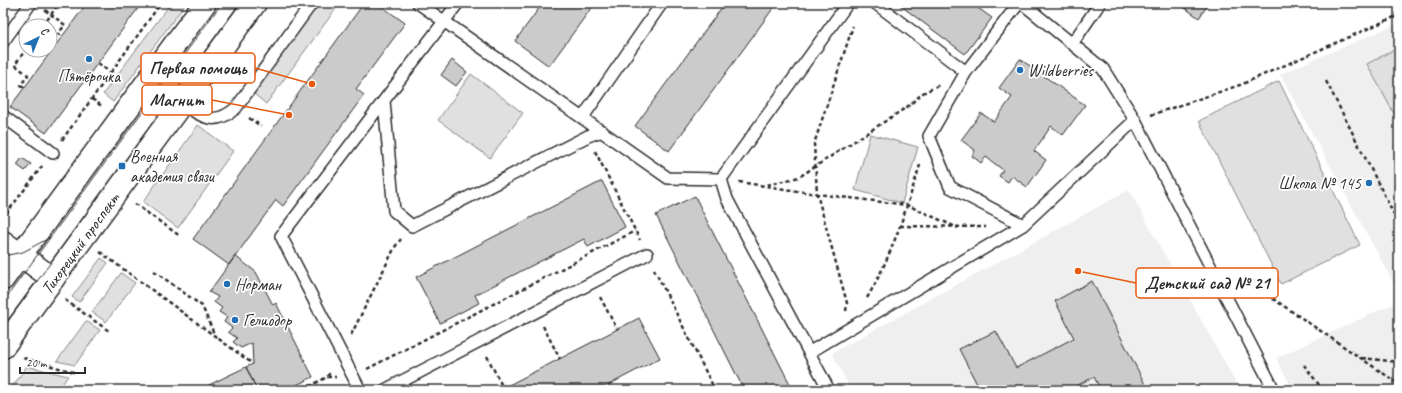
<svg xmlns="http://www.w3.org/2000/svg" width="1402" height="393" viewBox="0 0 1402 393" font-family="Caveat,sans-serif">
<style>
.built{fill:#efefef}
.green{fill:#e0e0e0;stroke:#868686}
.building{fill:#cbcbcb;stroke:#2b2b2b}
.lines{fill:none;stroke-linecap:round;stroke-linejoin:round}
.service-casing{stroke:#2b2b2b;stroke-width:14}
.minor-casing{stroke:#2b2b2b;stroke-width:25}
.secondary-casing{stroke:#2b2b2b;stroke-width:25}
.path{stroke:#2b2b2b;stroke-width:2.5;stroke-dasharray:4 3;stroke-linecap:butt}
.service{stroke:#fff;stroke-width:11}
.minor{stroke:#fff;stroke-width:22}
.secondary{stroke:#fff;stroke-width:22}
.tram{stroke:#2b2b2b;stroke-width:1}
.poi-dot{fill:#1f6fb2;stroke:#fff;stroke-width:1.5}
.labels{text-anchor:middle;stroke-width:3.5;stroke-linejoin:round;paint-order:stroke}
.poi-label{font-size:17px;fill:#2b2b2b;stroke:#fff;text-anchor:start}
.street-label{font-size:17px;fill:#2b2b2b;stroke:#fff}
.leader{fill:none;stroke:#e8590c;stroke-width:1.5}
.callout-dot{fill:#e8590c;stroke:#fff;stroke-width:1.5}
.callout{fill:#fff;stroke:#e8590c;stroke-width:1.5}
.callout-label{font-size:18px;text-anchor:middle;font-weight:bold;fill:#2b2b2b}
</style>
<rect width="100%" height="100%" fill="#fff"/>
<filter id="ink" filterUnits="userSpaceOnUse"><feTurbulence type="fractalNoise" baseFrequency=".025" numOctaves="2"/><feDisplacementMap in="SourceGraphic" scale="8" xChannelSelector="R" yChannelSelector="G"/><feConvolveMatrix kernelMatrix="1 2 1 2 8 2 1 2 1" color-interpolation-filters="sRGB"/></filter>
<g filter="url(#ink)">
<!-- built -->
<path class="built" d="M1399,23v270l-119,-219z
M1129,190l111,200h-389l-19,-37z
M1399,301v89h-106l-17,-32z"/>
<!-- green -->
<path class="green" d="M171,3h15l-73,99 -10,-8z
M318,3h22l-74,101 -13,-11z
M1399,47v76l-32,-59z
M471,74l52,39 -33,45 -52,-38z
M1279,81l81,164 -79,39 -82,-163z
M198,125l35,26 -55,77 -35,-26z
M870,134l48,13 -16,56 -47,-13z
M101,258l7,5 -29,39 -7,-5z
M121,273l14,10 -29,39 -14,-10z
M86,321l14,9 -25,35 -18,-4z
M27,366l41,10 -10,14h-48z"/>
<!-- building -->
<path class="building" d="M87,3h55l-96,130 -36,-26z
M364,3h13l28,20 -49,66 8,6 -81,111 -7,-6 -47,65 -36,-26z
M543,3h52l-46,63 -34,-25z
M777,3l-108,148 -34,-25 90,-123z
M897,3h74l21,15 -27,36z
M1178,3h31l-10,15z
M1020,59l65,46 -22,30 -12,-9 -8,12 -9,13 12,9 -19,27 -15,-11 -4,6 -9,-6 4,-6 -17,-13 -5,6 -9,-7 3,-6 -14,-10 20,-27 13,9 18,-25 -13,-9z
M452,60l15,12 -11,14 -15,-11z
M22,158l9,6 -6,7 -8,-6z
M602,181l23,46 -37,20 -4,-8 -55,28 -54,28 4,8 -39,20 -24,-46z
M695,196l11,23 87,171h-49l-88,-175z
M235,256l21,16 17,33 3,-2 37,74 -27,13h-29l-11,-23 7,-3 -1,-21 -11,5 -8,-6 4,-4 -9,-6 4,-4 -8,-6 3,-5 -8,-5 3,-4 -8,-6 4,-5 -9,-5z
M1092,281l56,109h-47l-7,-13 -26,13h-88l-21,-41 37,-18 20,37 58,-30 -19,-37z
M639,318l21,40 -61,32h-100z
M246,367l11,23h-57l15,-8z"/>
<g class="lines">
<!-- service casing -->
<g class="service-casing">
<path id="service" d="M418,3l250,175 53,1 6,20 102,191
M875,3l91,69
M1019,3l-53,69 -37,64 21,51 73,38
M1022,3l81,66 32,51 139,270
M3,42l28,-39
M1072,44l28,-41
M384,101l10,110 18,15 176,-90 14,-5
M182,103c20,14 32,24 54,5l76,-105
M3,116l50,37
M583,117l79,-114
M721,179l127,-176
M810,352l213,-127 112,-105
M360,390l-79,-154 177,-233
M385,390l262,-136"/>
</g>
<!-- minor casing -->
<g class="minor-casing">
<path id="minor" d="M3,242l50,37"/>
</g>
<!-- secondary casing -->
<g class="secondary-casing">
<path id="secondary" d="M3,279l202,-276
M3,347l252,-344"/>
</g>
<!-- path -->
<path class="path" d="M45,10l20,15 -7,9 4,3
M43,26l16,-23
M98,63l13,10
M1326,81l73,143
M24,87l-3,-2 7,-10 -13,-10 11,-16
M92,99l11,8
M1151,115l89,-30 159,-70
M249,118l12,8
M62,140l99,-137
M595,151l45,89
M739,182l78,12 90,11 51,23
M767,185l32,-8 108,-70 16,-14 16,-8
M135,204l45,32
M6,214l37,-49
M900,226l86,1
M100,252l153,112
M654,269l61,121
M154,271l48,35 13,30
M1232,271l167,113
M600,297l17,32
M867,298c25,-42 39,-89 54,-136
M65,300l44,31
M846,311l1,-8 -30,-109 -3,-50 39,-118
M543,326l17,33
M351,335l44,-88 6,-8
M487,356l16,32
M23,358l54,15
M1362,358l37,4
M1304,365l19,25
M367,369l268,-138
M327,377h9
M303,390l24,-13 4,-6"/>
<!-- service -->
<use href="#service" class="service"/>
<!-- minor -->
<use href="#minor" class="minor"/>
<!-- secondary -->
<use href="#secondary" class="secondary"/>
<!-- tram -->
<path class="tram" d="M3,256l20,-4 28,-15
M3,302l219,-299
M3,328l237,-325"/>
</g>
</g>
<!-- markers -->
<g class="poi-dot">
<circle cx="89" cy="59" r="4"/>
<circle cx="1020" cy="70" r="4"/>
<rect x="118" y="162" width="8" height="8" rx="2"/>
<circle cx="1369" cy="183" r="4"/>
<circle cx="227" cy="284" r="4"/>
<circle cx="235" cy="320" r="4"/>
</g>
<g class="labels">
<!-- poi labels -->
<g class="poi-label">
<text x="1028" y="76">Wildberries</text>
<text x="89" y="82" text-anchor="middle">Пятёрочка</text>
<text x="130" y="162">Военная<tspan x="130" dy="20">академия связи</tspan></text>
<text x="1361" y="189" text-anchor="end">Школа № 145</text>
<text x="235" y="290">Норман</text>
<text x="243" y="326">Гелиодор</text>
</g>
<!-- street labels -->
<g class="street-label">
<text transform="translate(80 243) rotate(-54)" y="6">Тихорецкий проспект</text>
</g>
</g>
<!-- callouts -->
<path class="leader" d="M312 84L255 68M289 115L212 100M1078 271L1136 283"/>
<g class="callout-dot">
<circle cx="312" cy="84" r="4"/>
<circle cx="289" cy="115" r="4"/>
<circle cx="1078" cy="271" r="4"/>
</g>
<g class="callout">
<rect x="141" y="53" width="114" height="30" rx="4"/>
<rect x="142" y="85" width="70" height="30" rx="4"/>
<rect x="1136" y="268" width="142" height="30" rx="4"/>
</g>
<g class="callout-label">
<text x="198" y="74">Первая помощь</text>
<text x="177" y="106">Магнит</text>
<text x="1207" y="289">Детский сад № 21</text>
</g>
<!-- margin -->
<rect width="1402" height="393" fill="none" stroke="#fff" stroke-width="16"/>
<rect x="8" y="8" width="1386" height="377" fill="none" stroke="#2b2b2b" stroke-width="1.5" filter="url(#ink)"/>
<!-- north arrow -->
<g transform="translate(38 38) rotate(43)"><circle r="19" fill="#ffffff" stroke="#aaaaaa"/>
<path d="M0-3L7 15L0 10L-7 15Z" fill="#1f6fb2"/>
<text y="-6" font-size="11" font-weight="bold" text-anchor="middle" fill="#2b2b2b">С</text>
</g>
<!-- scale -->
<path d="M20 367v6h65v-6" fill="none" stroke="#2b2b2b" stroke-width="2"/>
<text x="26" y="367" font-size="12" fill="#2b2b2b" stroke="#ffffff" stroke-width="3" paint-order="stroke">20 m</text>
</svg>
